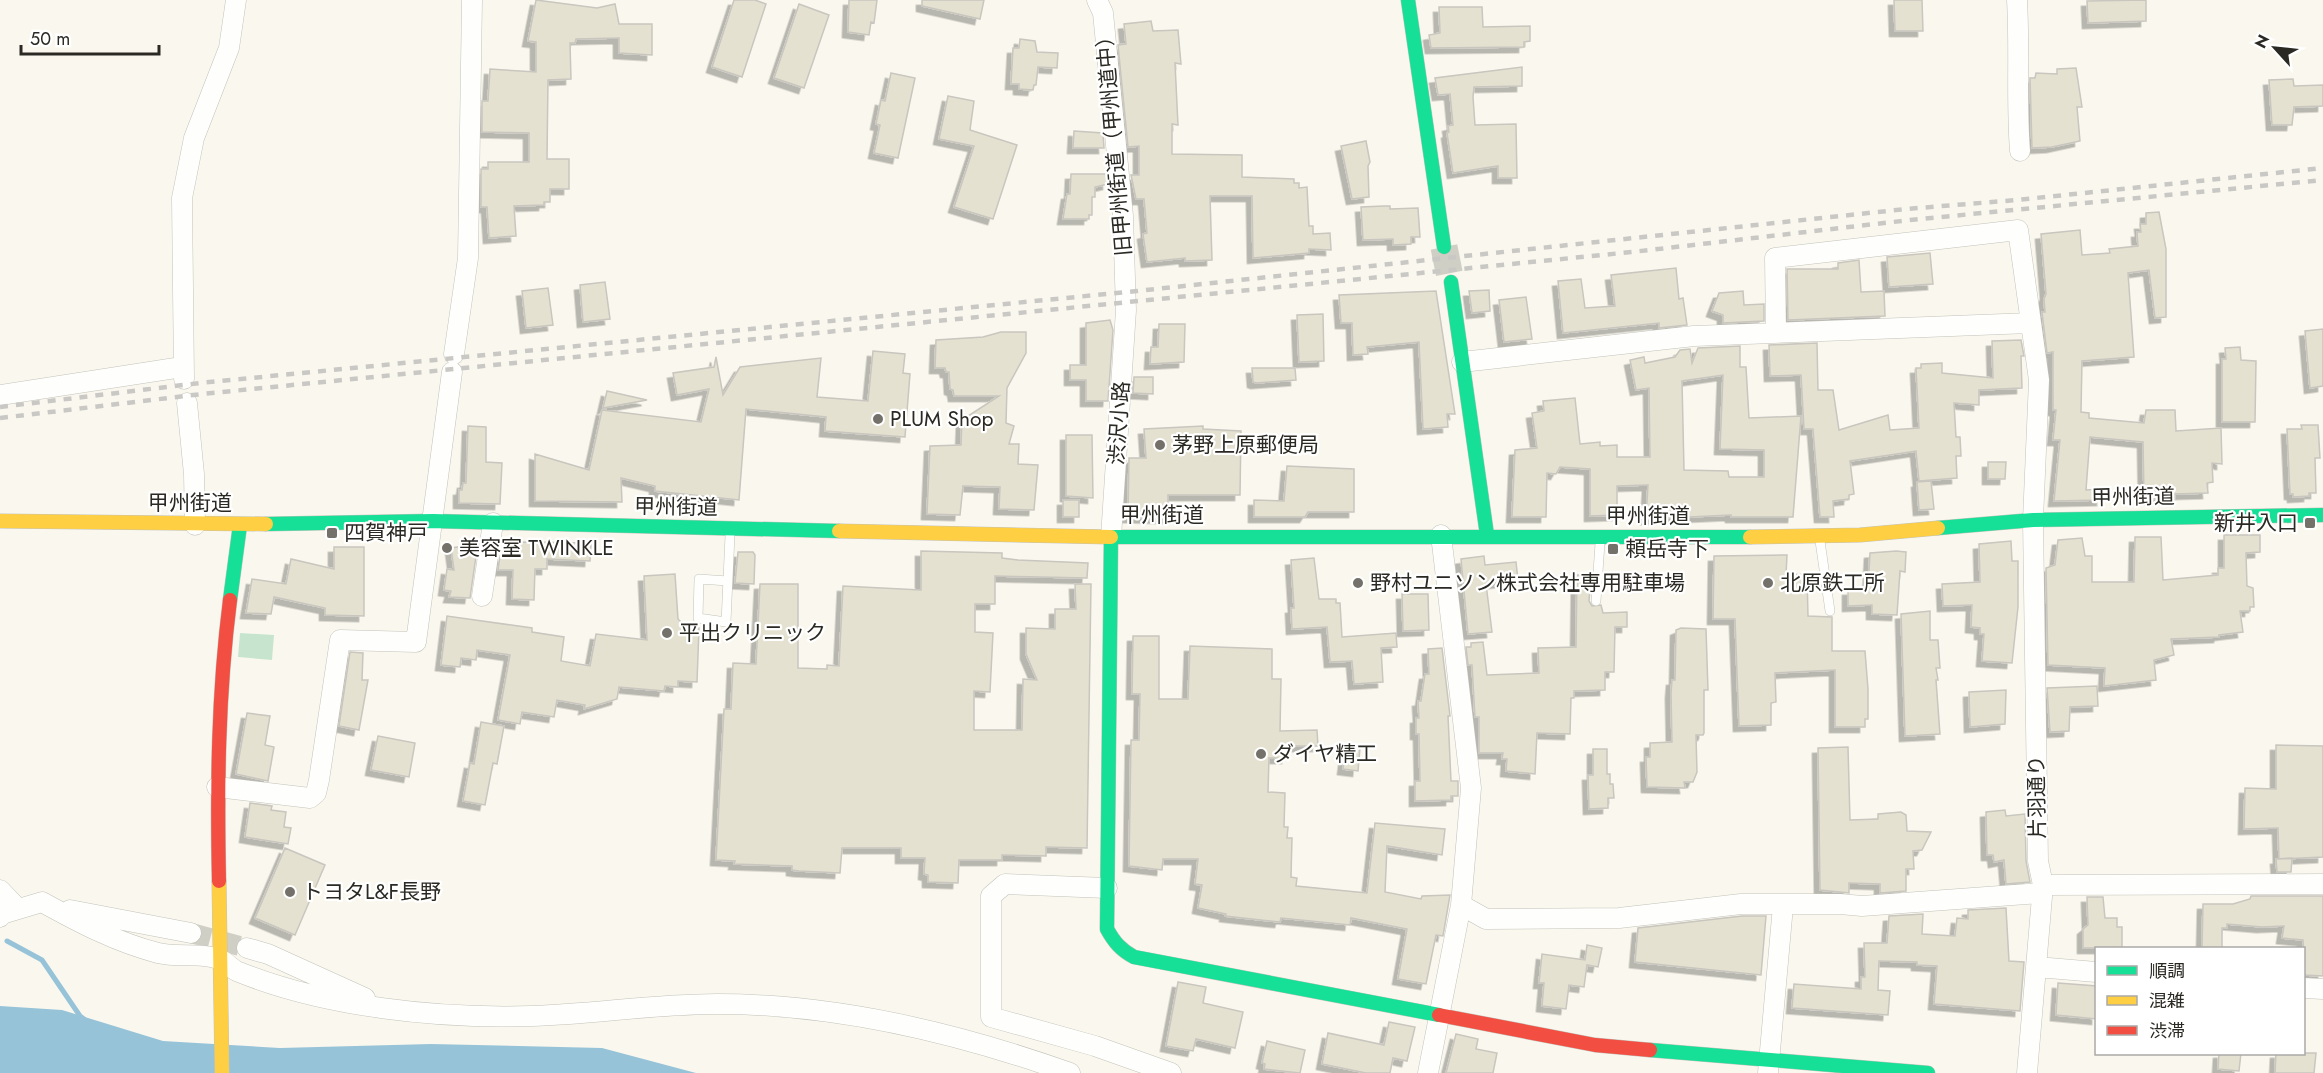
<svg xmlns="http://www.w3.org/2000/svg" width="2323" height="1073" viewBox="0 0 2323 1073" font-family="Jost,'Noto Sans JP',sans-serif">
<style>
.green{fill:#c7e5ce}
.water{fill:#97c3d9}
.lines{fill:none;stroke-linecap:round;stroke-linejoin:round}
.stream{stroke:#97c3d9;stroke-width:5}
.building{fill:#e4e1d0;stroke:#c8c6bf;stroke-width:1.5;fill-rule:evenodd;filter:url(#shadow)}
.street-tunnel{stroke:#d0cfc5;stroke-width:20;stroke-dasharray:20 10;stroke-linecap:butt}
.secondary-tunnel{stroke:#d0cfc5;stroke-width:27;stroke-dasharray:27 14;stroke-linecap:butt}
.lane-casing{stroke:#c3c2ba;stroke-width:10}
.street-casing{stroke:#c3c2ba;stroke-width:21}
.fast-casing{stroke:#c3c2ba;stroke-width:15}
.slow-casing{stroke:#c3c2ba;stroke-width:15}
.jam-casing{stroke:#c3c2ba;stroke-width:15}
.lane{stroke:#fefefc;stroke-width:9}
.street{stroke:#fefefc;stroke-width:20}
.fast{stroke:#16e098;stroke-width:14}
.slow{stroke:#ffcf43;stroke-width:14}
.jam{stroke:#f24e42;stroke-width:14}
.rail{stroke:#c9c8c5;stroke-width:4.5;stroke-dasharray:8 8;stroke-linecap:butt}
.poi-dot{fill:#73716a;stroke:#fff;stroke-width:2}
.labels{text-anchor:middle;stroke-width:4.5;stroke-linejoin:round;paint-order:stroke}
.street-label{font-size:21px;fill:#2a2923;stroke:#fff}
.poi-label{font-size:21px;fill:#2a2923;stroke:#fff;text-anchor:start}
</style>
<defs>
<filter id="shadow"><feDropShadow dx="-5.5" dy="5.5" stdDeviation="0" flood-color="#0004"/></filter>
</defs>
<rect width="100%" height="100%" fill="#faf8ee"/>
<!-- green -->
<path class="green" d="M240,633l34,2 -2,25 -34,-3z"/>
<!-- water -->
<path class="water" d="M0,1006l62,4 101,31 117,7 151,-4 171,4 94,25h-696z"/>
<g class="lines">
<!-- stream -->
<path class="stream" d="M7,941l35,19 38,56 4,3"/>
</g>
<!-- building -->
<path class="building" d="M536,0l61,8 18,-4 4,20h33v31l-33,-2v-15l-43,1 -1,4h-5l1,36 -23,1 -1,79h22v30h-19v13h-6v3l-30,1 2,30 -27,2 -2,-31h-6v-38h7v-7h41v-29l-47,-1v-31h6l2,-32 46,3v-30l-8,-1z
M734,0h21l11,4 -24,73 -30,-10z
M849,0h28l-3,23 -3,-1 -2,13 -21,-3z
M922,0h62l-4,19 -58,-13z
M1894,0h28l1,31h-28z
M2146,0v21l-58,2 -1,-22z
M799,4l30,11 -25,73 -30,-10z
M1439,7h43l1,20 47,-1v15l-6,1v5l-93,1 -2,-13 11,-2z
M1151,21l2,10 25,-1 3,34 -6,-1 3,62 -6,-1v30l70,1v22l52,2v4h5v5l8,-1 2,39h4v8l17,-1 1,17 -22,-1v4l-56,5 -1,-62h-42l2,64 -27,1v-3l-38,4 -4,-28 4,-1 -3,-34h-8l-5,-24h8v-29l-11,1 -10,-102 8,-1 -2,-20z
M1020,39l15,2 2,11 21,1 -1,15 -19,-1 -2,18h-2l-1,5 -14,-1v-5h-8l2,-36h6z
M1522,67v19l-48,1 -1,10 2,28 41,-1 1,54h-19v-12l-45,7 -6,-40 2,-1 -1,-6 5,-1 -3,-31 -12,1 -3,-17z
M2076,68l6,39h-5l3,34 -28,6 -20,1 -2,-70h5l1,-5 21,1v-5z
M891,73l24,5 -17,80 -24,-5 6,-28 -4,-1 5,-24 4,1z
M2293,79l1,7 29,-1v21l-29,1 -2,18h-20l-3,-45z
M948,96l26,5 -4,29 47,15 -24,74 -39,-12 20,-61 -35,-7z
M1074,131l29,2 1,15h-31z
M1366,141l4,21 -2,4 1,31 -17,2 -11,-53z
M1071,174h36l1,10 -13,3v10h-3v18h-3v4h-26l4,-25h3z
M1384,206h6v3l28,-1 2,29h-9v7l-18,1v-6l-30,1 -2,-33z
M2159,212l7,37v68l-11,1 -6,-48 -21,3 6,84 -52,4 -1,51 8,1v5l55,5 2,-13h29l1,21 45,-3 1,36 -10,-1 1,19 -6,1 1,10 -34,1 1,5h-29l-2,-3 -1,-54 -53,-5 -4,53 15,-1 1,11 -48,1 6,-61h-7l3,-30h-3v-58l-6,1 -5,-41h3l-1,-13 2,-5 -5,-60 39,-4 2,25 28,-2 -1,-4 29,-3 -1,-14h4l-1,-8h6v-11z
M1930,253l3,31 -44,3 -2,-30z
M1859,260l2,32 23,-1 1,25 -97,4 -1,-51h51v-6z
M1676,268l3,31 4,-1 4,27 -28,3v-5l-96,10 -5,-52 23,-2 4,29 30,-2 -4,-31z
M605,282l5,37 -27,3 -3,-37z
M548,288l5,37 -27,3 -4,-37z
M1489,290l1,21 -18,2 -3,-22z
M1436,291l19,123h-8l1,13 -25,2 -4,-87 -52,5 1,7 -15,1 -1,-32h-11l-2,-28z
M1743,291l1,14 20,-1v17l-41,2v-8l-11,-4 7,-18z
M1526,297l6,42 -28,3 -5,-42z
M1323,314l1,47 -25,1 -2,-47z
M1110,320l3,10 -5,71h-22v-21h-16v-15h16v-42z
M1159,324h26l-1,38 -34,2 1,-17h7z
M2323,329v57l-13,2 -5,-57z
M1001,332h25v21l-19,35 -1,35 8,3 -5,18h10l-1,20 20,1 -4,45 -35,-1 1,-22 -37,-1 -3,29 -33,-1 3,-68 31,-1 1,-25 37,-24h-45l-1,-6 -3,-1 -1,-17h-3l-1,-4h-10l1,-28 47,-3z
M2021,340l3,16h-3l1,32 -43,2v15l-25,-2 2,34h4l1,19h-5l1,22 -38,3 -3,-30 -66,10 4,33 -5,1v4l-16,2 1,16h-14l-7,-88h-9l-3,-54 -31,1 -1,-31 48,-2 1,47h15l6,40 49,-15 2,15 29,-2 -3,-60h5v-4l21,-1v10l51,5 -1,-37z
M1740,346v21h6l3,51 52,-2 -8,101h-62v-2l-85,4 2,-34 -31,1v29l-27,1v-47l-30,-2 -4,7 -9,-1 -1,44h-34l3,-67 22,-2 -5,-35 12,-2 -1,-10 32,-3 5,46 20,-2v4l17,-1v12h33l-1,-69 -13,2 -6,-30 14,-3 1,6 30,-6 5,-7 10,-1 2,14 6,-15zM1723,375l-3,74 44,1v27h-35l-1,-6 -44,-1 -2,-89z
M2240,347l1,13 15,1 -1,61h-33v-63h4l-1,-11z
M873,351l32,3 -2,19 7,1 -5,63 -80,-6 1,-14 -80,-8 -7,91 -84,-9v-5l-34,-8 1,24 -87,-1v-47l54,16 13,-60 99,12 8,-33 -32,6 -4,-22 41,-6 2,-10 7,38 17,-28 81,-9 -4,39 51,4z
M1252,368h43l1,12 -40,3 -3,-1z
M1134,377h19v17l-20,-1z
M607,391l40,9 -44,8z
M2301,425h17l2,33h-5l1,35h-7v3l-16,1v-3h-3l-3,-65h15z
M468,426l18,1v35l16,1 -2,41 -41,-1v-13h3l1,-7h3z
M1203,426v3l38,2 -1,64h-72v23l-40,-1 1,-59h17l-2,-29z
M1066,435h26l1,63 -27,-2z
M1988,462h18l-1,17h-17z
M1287,466l67,3v43h-46l-3,5h-51v-17l30,1z
M1931,481l3,28 -15,1 -2,-28z
M1063,500h16v17h-16z
M2224,535h36v17l-14,1 1,33 6,2 1,19h-4v4h-10l3,21 -24,3v2l-48,2 3,16 -20,5 2,20 -52,6 1,-18 -57,-3 -2,-97 9,-3 3,-25 24,-2 3,18h7v26h42l1,-45h26l2,43 55,-5v-7h6z
M2011,541l1,20h6v46l-6,56 -30,-2 2,-27h-4v-6l-9,-1 1,-22 -29,1 -1,-22 38,-2 -1,-38z
M514,542l77,1 -1,18 -43,-2v10h-12l-1,31 -22,-1 1,-29h-15l2,-14 14,1z
M471,545l1,10 4,1 -6,42 -21,-1 2,-6 -7,-1 3,-21 7,1 -3,-22z
M334,547h30v69l-39,-1v-7l-51,-11 -3,17 -25,-1 6,-34 34,5 5,-25 43,10z
M921,551l81,2v5l16,2 70,3 -1,15 -92,-2v28h-20v28l18,1 -3,59 -16,-1v39h48l1,-51 14,1 -11,-26v-26l29,1v-20h21l-1,-25h16l-4,264 -41,-1v9l-44,-1v5h-43l-1,23 -30,-1v-7l-4,-1 1,-16h-24v-10h-59l-2,25 -41,-2 -7,-1v-4l-58,-2 1,-3 -19,-1 8,-151h7l2,-46 23,1 4,-80h38v84l29,1v-4l12,1 4,-80 78,4z
M1896,551l10,1 -1,20 -5,-1 -3,44 -25,-1v-9l-24,1v-16h20l2,-37z
M738,552h15l2,3 -1,29 -19,-1z
M1787,555l-1,20 21,-1 1,42 24,1v34h33l3,38v30h-3v8h-30v-57l-60,3 1,29 -5,1v22l-32,1 -4,-107h-22l1,-63z
M1484,556l1,9 31,-3 2,18 -32,4 6,48 -24,2 -7,-75z
M1314,558l5,41h17v4h4l2,34 54,-4 1,14 -16,1 2,34 -29,2 -2,-23 -22,1 -3,-35 -35,2 -1,-21h3l-3,-48z
M675,574l3,45 9,9h12l-2,54 -19,-1v6l-13,-1 -1,5 -45,-4 -2,12 -33,10 1,-4 -28,-5 -3,17 -32,-5 -2,12 -22,-4 12,-65 -33,-5 -1,10 -15,-2 -1,9 -19,-2 6,-49 85,12v4l32,5 -3,24 29,5 6,-32 51,6 -3,-64z
M1577,575l14,1 -2,25 3,5 9,-1 2,8 24,-1v15h-12l-1,45h-9v18l-31,1v7h-3l-1,36 -33,-1 -2,41 -29,-3 1,-12h-5l1,-6h-24v-36h-4l-3,-52h-4l-2,-18h5v-4l12,-1 4,33 52,-2 -1,-25 38,-1z
M1402,594h26l1,36 -26,1z
M1930,611v29h8l2,28h-4l2,12h-2l4,54 -35,2 -4,-122z
M1681,628l25,1 2,61h-4v43l-1,2h-7l1,37 -4,10h-9l1,6 -38,-1 -1,-30h4v-14l22,-1 -1,-49 1,-13h3l1,-50z
M1133,636h26v63h29l2,-53 82,3v30h9l-1,52 37,-1 1,16h-31v12h-18l-1,34 17,1 -1,34h4l-1,11h5l-1,39 6,1 -1,8 71,7 8,-70 70,6 -3,26 -55,-9 -2,46 36,7 1,-3 28,-1 -7,41 -7,-1 -10,49 -28,-5 9,-50 -56,-11 -1,7 -69,-7 -1,4 -55,-6 1,-2 -28,-6 4,-23 -7,-1 3,-25h-35l-1,11 -33,-4 2,-126h8l1,-46h-8z
M1442,648l8,68h-2l3,65h7v15h-7v4l-36,1v-20h5l-1,-47h-3v-16h3l-1,-17h3l4,-27h4l-1,-25z
M350,652l13,1 -1,27h6l-9,50 -20,-4z
M2097,686l1,20 -28,1 -1,24 -19,1 -3,-44z
M2006,690l-1,34 -35,3 -1,-35z
M247,713l23,3 -5,29 9,2 -6,34 -32,-7z
M481,722l23,4 -7,38 -4,-1 -8,42 -22,-4 7,-38 4,1z
M378,736l37,7 -6,34 -38,-7z
M2276,745l47,1v111l-44,2 -1,-31 -34,1 1,-41 31,1z
M1346,746l14,2 -2,23 -15,-2z
M1848,747l2,73 28,-1v-5l23,-2 5,3 1,16 24,1 -9,18 -9,1 1,18h-8v22l-26,2v-9l-31,-1v10l-29,-3 -2,-142z
M1593,749h14v25h3v10h3l1,14h-6v10l-19,1 -1,-34h5z
M250,803l22,3 -1,4 15,2 -2,15 7,1 -3,16 -43,-7z
M2005,810l1,6 19,-2 1,47 4,21 -24,2 -2,-24 -10,2 -1,-7h-6l-1,-43z
M285,848l40,17 -30,70 -40,-17z
M2292,858l-1,14h-14l-1,-13z
M2251,896h72v80l-19,-1 -1,-35 -21,-2 2,-12 -22,1 -35,-3v4h-5v20h-20l1,-44h30l17,-5z
M2087,897h16l2,21h12v9h5v21h-39v-19l5,-4z
M2006,908l3,53 15,1 -4,49 -86,-7 3,-38 -20,-1v-3l-38,-1 -1,29 12,1 -2,24 -96,-7 2,-24 67,5v-12h4l-1,-34h23l2,-27 34,-2 -1,20 33,2 2,-18 11,1v-9z
M1742,916h24l-5,59 -126,-13 3,-34z
M1587,945l15,3 -4,19 -11,-2 -3,22 -15,-2 -3,24 -24,-3 2,-23h-5l3,-29 43,6z
M1178,982l28,5 -3,16 40,9 -8,36 -39,-9 -3,12 -27,-5z
M2058,983l39,3v33l-41,-4z
M1389,1022l26,5 -8,34 -14,-3 -3,15h-24l-44,-9 6,-31 56,12z
M1456,1034l22,5 -2,10 21,4 -4,20h-47z
M1267,1041l38,9 -5,23 -36,-4 1,-5 -3,-1z
M2219,1053h22l-2,18 -21,-2z
M2276,1053h40l-2,20h-39z"/>
<g class="lines">
<!-- street-tunnel -->
<path class="street-tunnel" d="M191,933l56,15"/>
<!-- secondary-tunnel -->
<path class="secondary-tunnel" d="M1444,247l7,35"/>
<!-- lane casing -->
<g class="lane-casing">
<path id="lane" d="M1820,541l10,70
M728,581l-29,-2 -1,39 28,4 4,-87
M1596,601l4,-58"/>
</g>
<!-- street casing -->
<g class="street-casing">
<path id="street" d="M1097,0l6,13 20,203 3,94 -15,227
M2017,0c3,51 -1,101 3,151
M1776,332l-1,-74 243,-28 21,150 -6,140 5,341 5,24 -16,188
M454,354l14,-96 4,-258
M1462,362l232,-26 336,-13
M184,379l-2,-181 12,-60 35,-90 7,-48
M0,395l182,-28
M187,403l7,71 1,51
M482,596l11,-73
M217,787l93,11 6,-5 3,-13 21,-140 76,2 36,-270
M2043,885l280,-1
M1107,888l-102,-4 -14,12v121l104,29 76,27
M0,890l18,19
M1461,905l25,14 133,-1 122,-14h99l22,2 180,-13
M70,910l121,23
M0,917l2,-3 40,-12c38,21 74,40 116,51 20,5 45,-1 63,7 7,3 11,10 18,12 86,35 200,47 293,44 61,-2 123,-12 185,-12 120,0 241,29 353,69
M247,948l21,6 97,44
M2037,967l59,5
M2304,988l19,1
M1428,1073l33,-168 10,-117 -30,-253
M1768,1073l15,-167"/>
</g>
<!-- fast casing -->
<g class="fast-casing">
<path id="fast" d="M1408,0l36,247
M1451,282l36,253
M266,524l167,-3 406,10
M1938,528l95,-8 290,-5
M1111,537l-4,392c7,13 14,21 27,28l305,58
M1111,537h639
M230,600l10,-75
M1650,1050l278,23"/>
</g>
<!-- slow casing -->
<g class="slow-casing">
<path id="slow" d="M0,521l266,3
M839,531l272,6
M1750,537l110,-2 78,-7
M219,881l3,192"/>
</g>
<!-- jam casing -->
<g class="jam-casing">
<path id="jam" d="M219,881c-2,-94 -1,-187 11,-281
M1439,1015l156,30 55,5"/>
</g>
<!-- lane -->
<use href="#lane" class="lane"/>
<!-- street -->
<use href="#street" class="street"/>
<!-- fast -->
<use href="#fast" class="fast"/>
<!-- slow -->
<use href="#slow" class="slow"/>
<!-- jam -->
<use href="#jam" class="jam"/>
<!-- rail -->
<path class="rail" d="M0,407l200,-24 937,-92 769,-82 111,-9 306,-32
M0,418l202,-24 1430,-142 278,-32 413,-40"/>
</g>
<!-- markers -->
<g class="poi-dot">
<circle cx="878" cy="419" r="6"/>
<circle cx="1160" cy="445" r="6"/>
<rect x="2304" y="517" width="12" height="12" rx="3"/>
<rect x="326" y="527" width="12" height="12" rx="3"/>
<circle cx="447" cy="548" r="6"/>
<rect x="1607" y="543" width="12" height="12" rx="3"/>
<circle cx="1358" cy="583" r="6"/>
<circle cx="1768" cy="583" r="6"/>
<circle cx="667" cy="633" r="6"/>
<circle cx="1261" cy="754" r="6"/>
<circle cx="290" cy="892" r="6"/>
</g>
<g class="labels">
<!-- street labels -->
<g class="street-label">
<text transform="translate(1114 141) rotate(-95)" y="7">旧甲州街道（甲州道中）</text>
<text transform="translate(1119 423) rotate(-86)" y="7">渋沢小路</text>
<text transform="translate(2133 497) rotate(-1)" y="7">甲州街道</text>
<text x="190" y="510">甲州街道</text>
<text transform="translate(676 507) rotate(1)" y="7">甲州街道</text>
<text x="1162" y="522">甲州街道</text>
<text x="1648" y="523">甲州街道</text>
<text transform="translate(2037 797) rotate(-91)" y="7">片羽通り</text>
</g>
<!-- poi labels -->
<g class="poi-label">
<text x="890" y="426">PLUM Shop</text>
<text x="1172" y="452">茅野上原郵便局</text>
<text x="2298" y="530" text-anchor="end">新井入口</text>
<text x="344" y="540">四賀神戸</text>
<text x="459" y="555">美容室 TWINKLE</text>
<text x="1625" y="556">頼岳寺下</text>
<text x="1370" y="590">野村ユニソン株式会社専用駐車場</text>
<text x="1780" y="590">北原鉄工所</text>
<text x="679" y="640">平出クリニック</text>
<text x="1273" y="761">ダイヤ精工</text>
<text x="302" y="899">トヨタL&amp;F長野</text>
</g>
</g>
<!-- legend -->
<rect x="2095" y="947" width="210" height="108" fill="#ffffff" stroke="#aaa9a7" stroke-width="1.5"/>
<rect x="2107" y="966" width="30" height="9" fill="#16e098" stroke="#aaa9a7" stroke-width="1.5"/>
<text x="2149" y="977" font-size="18" fill="#2a2923">順調</text>
<rect x="2107" y="996" width="30" height="9" fill="#ffcf43" stroke="#aaa9a7" stroke-width="1.5"/>
<text x="2149" y="1007" font-size="18" fill="#2a2923">混雑</text>
<rect x="2107" y="1026" width="30" height="9" fill="#f24e42" stroke="#aaa9a7" stroke-width="1.5"/>
<text x="2149" y="1037" font-size="18" fill="#2a2923">渋滞</text>
<!-- north arrow -->
<g transform="translate(2275 48) rotate(297)" stroke="#ffffff" stroke-width="4.5" paint-order="stroke">
<path d="M0-4.5L10 22L0 15L-10 22Z" fill="#2a2923"/>
<text y="-9" font-size="16" font-weight="bold" text-anchor="middle" fill="#2a2923">N</text>
</g>
<!-- scale -->
<path d="M21 45v9h138v-9" fill="none" stroke="#2a2923" stroke-width="3"/>
<text x="30" y="45" font-size="18" fill="#2a2923" stroke="#ffffff" stroke-width="4.5" paint-order="stroke">50 m</text>
</svg>
